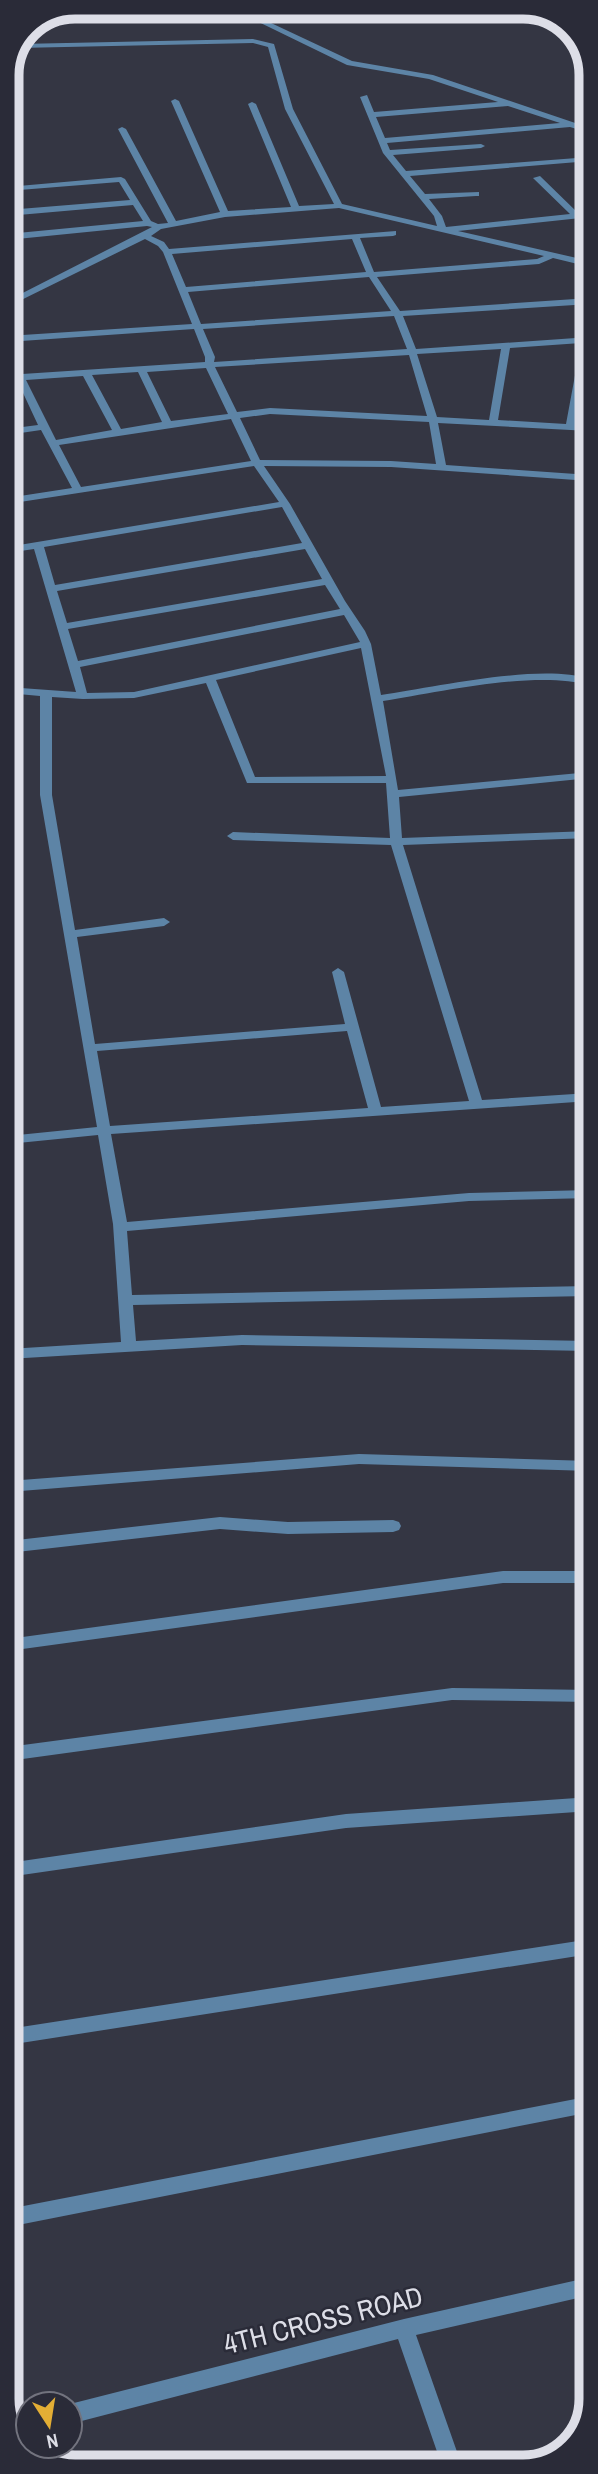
<svg xmlns="http://www.w3.org/2000/svg" width="598" height="2474" viewBox="0 0 598 2474" font-family="'Archivo Narrow',sans-serif">
<style>
.lines{fill:none;stroke-linecap:round;stroke-linejoin:round}
.street{fill:#5d84a6;fill-rule:evenodd}
.labels{text-anchor:middle;stroke-width:5;stroke-linejoin:round;paint-order:stroke}
.near-street-label{font-size:28px;fill:#dddee7;stroke:#2a2b38}
.rim{fill:none;stroke:#dddee7;stroke-width:9}
</style>
<rect width="100%" height="100%" fill="#343643"/>
<g class="lines">
<!-- street -->
<path class="street" d="M228,7h9l115,54 81,14 157,53v5l-20,-6 -183,16 3,7 91,-6 4,2 -4,2 -88,7 13,16 184,-14v4l-180,15 15,18 54,-2v4h-3l-47,3 13,17 4,11 124,-13 -37,-36 7,-2 38,37 12,-1v5l-132,14 132,30v6l-37,-9 -14,6 -162,13 23,34 190,-13v6l-187,12 13,33 174,-12 -15,87 15,1v6l-152,-8 8,42 144,10v6l-199,-14 -127,-1 26,38 55,97 20,30 6,13 10,51c55,-8 159,-32 209,-16v6c-56,-15 -149,7 -207,16l15,89 192,-18v6l-191,19 3,41 188,-7v7l-187,7 79,255 108,-7v8l-479,33 16,88 342,-29 121,-3v8l-121,3 -342,30 5,64 458,-9v10l-457,9 3,36 106,-6 348,6v10l-348,-6 -234,14v-10l113,-7 -8,-118 -15,-89 -90,9v-8l89,-9 -57,-332v-99l-33,-3v-6l69,5 -42,-143 -27,4v-6l272,-45 -25,-36 -247,38v-6l65,-10 -31,-58 -34,5v-6l31,-4 -21,-45 -10,1v-6l198,-13v-5l-11,-28 -187,13v-6l185,-12 -29,-72 -5,-6 -13,-7 -138,68v-6l145,-74 -5,-1 -140,14v-6l136,-13 -10,-16 -126,11v-6l123,-10 -11,-18 -112,9v-4l114,-10 4,2 26,42 7,3 10,-1 -50,-94 4,-2 4,2 50,92 44,-9 -49,-111 4,-2 4,2 49,110 63,-4 -43,-103 4,-2 4,2 43,102 35,-2 -49,-95 -17,-62 -15,-4 -235,5 2,-4 233,-5 21,5 19,65 49,95 95,22 -3,-10 -51,-63 -23,-56 7,-2 7,17 124,-10 -69,-23 -82,-14zM508,106l52,17 -175,15 -9,-21zM339,208l205,48 -7,3 -163,13 -14,-34 33,-2 3,-1v-4l-227,18 -5,-7 -13,-6 10,-7 64,-12zM352,239l14,33 -180,15 -14,-33zM369,277l22,34 -190,13 -13,-32zM394,316l13,33 -193,13 1,-5 -12,-28zM581,343l-15,81 -68,-4 12,-72zM501,349l-12,71 -52,-3 -20,-63zM409,355l18,61 -157,-8 -33,4 -22,-45zM206,368l22,46 -57,7 -24,-49zM138,372l24,50 -41,7 -29,-54zM83,376l29,54 -56,10 -30,-60zM270,414l159,8 7,42 -45,-3 -131,-1 -20,-42zM231,419l20,42 -170,26 -22,-42zM282,507l20,36 -247,42 -11,-38zM305,549l17,30 -255,44 -10,-32zM325,585l15,24 -262,52 -10,-32zM344,615l16,27 -226,50 -47,1 -7,-26zM361,648l25,128 -131,1 -39,-97zM206,683l41,100h139l4,55 -157,-6 -6,4 6,4 158,5 78,256 -88,6 -37,-135 -6,-4 -6,4 13,52 -250,20 -18,-107 87,-11 6,-4 -6,-4 -89,12 -23,-135v-98l31,2 51,-1zM347,1031l21,77 -258,18 -13,-75z
M581,990l6,4 3,11v28l-6,-4 -9,-35z
M359,1454l231,7 1,10 -232,-7 -351,28v-11z
M220,1517l68,5 105,-2 6,2 2,4 -2,4 -6,2 -105,2 -68,-5 -212,24v-12z
M503,1571h88v12h-88l-495,68v-12z
M452,1688l139,2v12l-139,-2 -444,61v-14z
M591,1797v14l-245,17 -338,49v-14l338,-49z
M591,1939v62l-6,-3 -3,-5 2,-38 -576,90v-16z
M591,2096v16l-583,115v-18z
M591,2277v18l-175,40 46,131h-20l-44,-127 -328,85v-20l334,-85z
M28,2414v20l-6,2 -10,-17z"/>
</g>
<g class="labels">
<!-- near-street labels -->
<g class="near-street-label">
<text transform="translate(323 2320) rotate(-14)" y="10">4TH CROSS ROAD</text>
</g>
</g>
<!-- crop -->
<path d="M0 0H598V2474H0ZM75 19H523A56 56 0 0 1 579 75V2399A56 56 0 0 1 523 2455H75A56 56 0 0 1 19 2399V75A56 56 0 0 1 75 19Z" fill="#2a2b38" fill-rule="evenodd"/>
<path class="rim" d="M75 19H523A56 56 0 0 1 579 75V2399A56 56 0 0 1 523 2455H75A56 56 0 0 1 19 2399V75A56 56 0 0 1 75 19Z"/>
<!-- north arrow -->
<g transform="translate(49 2425) rotate(168)"><circle r="33" fill="#2a2b38" stroke="#72737e" stroke-width="2"/>
<path d="M0-5L12 26L0 18L-12 26Z" fill="#e3ae35"/>
<text y="-10" font-size="19" font-weight="bold" text-anchor="middle" fill="#dddee7">N</text>
</g>
</svg>
